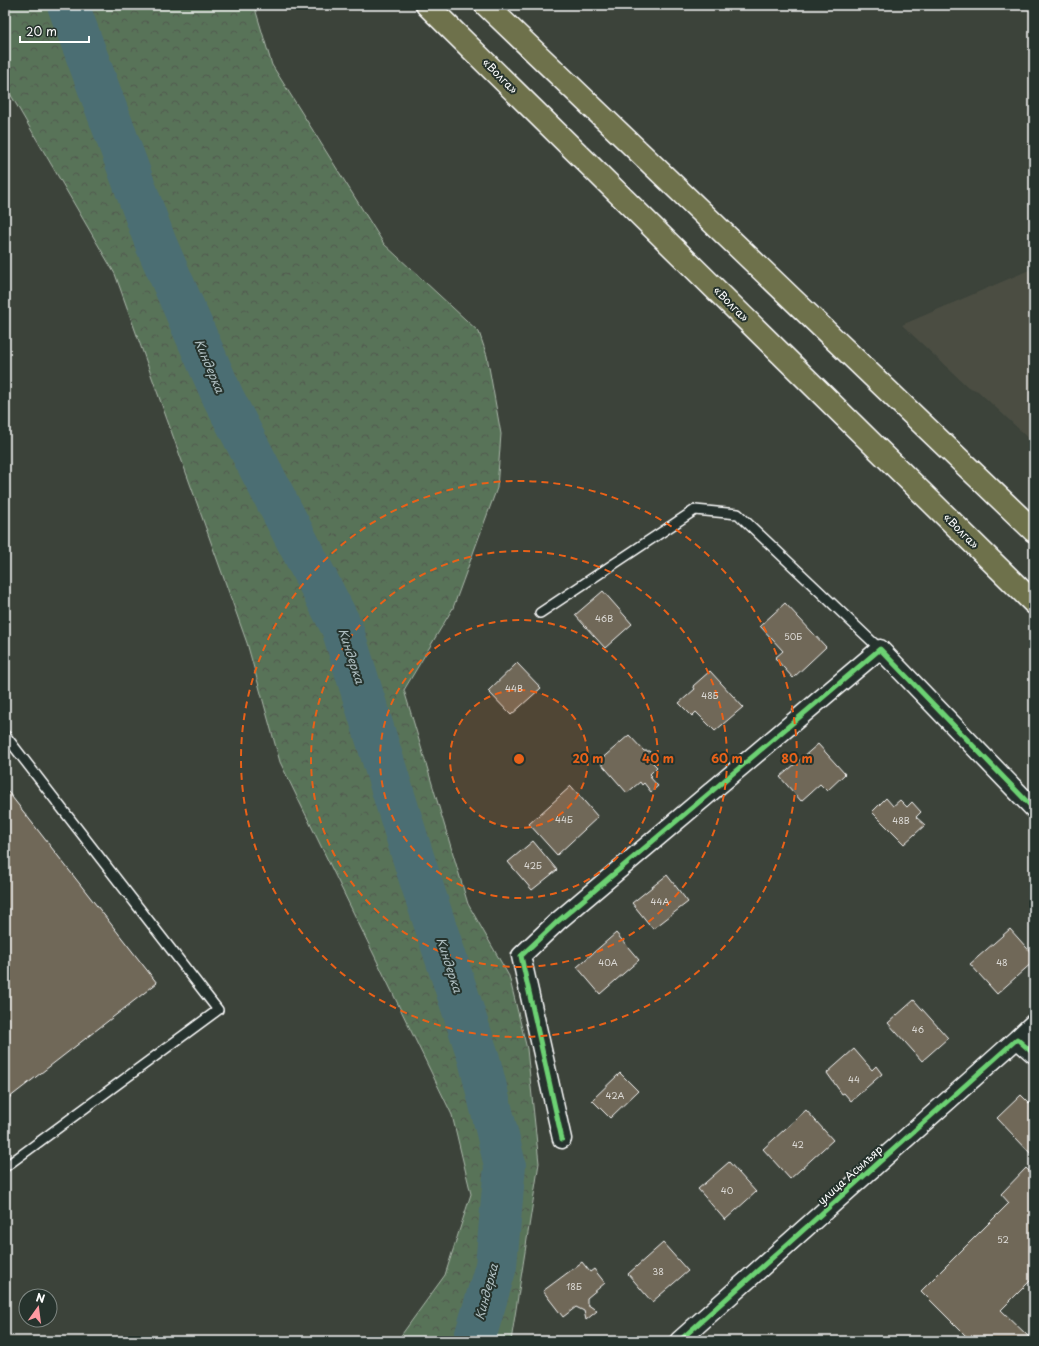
<svg xmlns="http://www.w3.org/2000/svg" width="1039" height="1346" viewBox="0 0 1039 1346" font-family="'Playpen Sans',sans-serif">
<style>
.built{fill:#4c4e43}
.forest{fill:url(#forest-crowns);stroke:#acb9ac}
.lines{fill:none;stroke-linecap:round;stroke-linejoin:round}
.river{stroke:#4c6e73;stroke-width:42}
.building{fill:#706858;stroke:#fff}
.service-casing{stroke:#fff;stroke-width:12}
.minor-casing{stroke:#fff;stroke-width:21}
.trunk-casing{stroke:#fff;stroke-width:25}
.service{stroke:#26332d;stroke-width:9}
.minor{stroke:#26332d;stroke-width:18}
.trunk{stroke:#6e714b;stroke-width:22}
.cycleway-casing{stroke:#26332d;stroke-width:8}
.cycleway{stroke:#6cd273;stroke-width:5}
.ring{fill:none;stroke:#e96118;stroke-width:2;stroke-dasharray:7 5}
.labels{text-anchor:middle;stroke-width:4;stroke-linejoin:round;paint-order:stroke}
.number-label{font-size:9px;fill:#dbd9d5}
.street-label{font-size:11px;fill:#fff;stroke:#26332d}
.water-label{font-size:12px;font-style:italic;fill:#aebec0;stroke:#26332d}
.centre{fill:#e96118;stroke:#26332d;stroke-width:2}
.ring-label{font-size:12px;text-anchor:middle;font-weight:bold;fill:#e96118;stroke:#26332d;stroke-width:4;stroke-linejoin:round;paint-order:stroke}
</style>
<defs>
<pattern id="forest-crowns" width="20" height="18" patternUnits="userSpaceOnUse"><rect width="20" height="18" fill="#597358"/><path d="M2 6a3 3 0 1 1 6 0M12 15a3 3 0 1 1 6 0" fill="none" stroke="#515a50"/></pattern>
</defs>
<rect width="100%" height="100%" fill="#3c433a"/>
<filter id="ink" filterUnits="userSpaceOnUse"><feTurbulence type="fractalNoise" baseFrequency=".025" numOctaves="2"/><feDisplacementMap in="SourceGraphic" scale="8" xChannelSelector="R" yChannelSelector="G"/><feConvolveMatrix kernelMatrix="1 2 1 2 8 2 1 2 1" color-interpolation-filters="sRGB"/></filter>
<g filter="url(#ink)">
<!-- built -->
<path class="built" d="M1034,268v175l-56,-52 -10,-4 -66,-62z"/>
<!-- forest -->
<path class="forest" d="M5,5h249l18,60 112,179 95,88 8,24 14,78 -4,54 -44,120 -49,82 64,214 41,72 18,73 12,114 -28,178h-114l48,-66 26,-81 -19,-79 -172,-353 -33,-119 -132,-369 -110,-189z"/>
<g class="lines">
<!-- river -->
<path class="river" d="M68,5l88,239 67,153 119,231 76,245 61,186 26,106 -9,101 -22,75"/>
</g>
<!-- building -->
<path class="building" d="M603,591l29,33 -27,24 -30,-33z
M785,603l41,44 -33,31 -18,-20 8,-7 -23,-25z
M517,663l24,25 -30,27 -23,-24z
M710,671l33,36 -28,24 -19,-19 -4,4 -13,-13 16,-14 -2,-3z
M629,735l15,16h5l4,4 -2,6 6,6 -7,7 2,2 -2,1 8,9 -7,6 -7,-9 -2,2 -2,-3 -13,11 -28,-32z
M818,744l27,30 -18,17 -7,-7 -19,17 -21,-24z
M571,786l27,31 -41,38 -28,-31z
M5,788l152,195 -152,118z
M886,798l7,8 7,-6 7,7 5,-5 9,10 -5,5 9,8 -21,19 -32,-32z
M533,841l24,29 -25,20 -24,-28z
M667,875l21,27 -35,27 -21,-26z
M1010,929l24,27v5l-37,33 -27,-30z
M616,933l23,27 -39,34 -23,-27z
M914,1000l34,38 -26,23 -34,-38z
M854,1049l18,21 4,-4 6,8 -31,27 -7,-8 -2,1 -15,-21z
M620,1073l18,18 -28,27 -18,-18z
M1021,1095l13,13 -1,48 -36,-38z
M806,1110l27,30 -43,39 -27,-30z
M729,1162l27,30 -31,28 -27,-31z
M1026,1168l8,8v101l-33,33 29,28 -4,3h-55l-50,-50 88,-88 -8,-9z
M663,1243l25,28 -36,31 -24,-28z
M582,1262l8,10 4,-3 11,14 -18,15v6l10,7 -11,9 -2,-9 -8,-4 -13,10 -20,-26z"/>
<g class="lines">
<!-- service casing -->
<g class="service-casing">
<path id="service" d="M540,613l155,-103 43,4 142,135
M5,735l213,275 -213,157"/>
</g>
<!-- minor casing -->
<g class="minor-casing">
<path id="minor" d="M1017,1039l17,-16
M562,1139l-41,-183 36,-34 323,-273 154,160
M679,1341l338,-302 17,15"/>
</g>
<!-- trunk casing -->
<g class="trunk-casing">
<path id="trunk" d="M427,5l607,598
M486,5l548,526"/>
</g>
<!-- service -->
<use href="#service" class="service"/>
<!-- minor -->
<use href="#minor" class="minor"/>
<!-- trunk -->
<use href="#trunk" class="trunk"/>
<!-- cycleway casing -->
<g class="cycleway-casing">
<path id="cycleway" d="M562,1139l-41,-183 36,-34 323,-273 154,160
M679,1341l338,-302 17,15"/>
</g>
<!-- cycleway -->
<use href="#cycleway" class="cycleway"/>
</g>
</g>
<!-- distance rings -->
<circle cx="519" cy="759" r="69" fill="#e96118" fill-opacity=".12"/>
<g class="ring">
<circle cx="519" cy="759" r="69"/>
<circle cx="519" cy="759" r="139"/>
<circle cx="519" cy="759" r="208"/>
<circle cx="519" cy="759" r="278"/>
</g>
<g class="labels">
<!-- number labels -->
<g class="number-label">
<text x="604" y="622">46В</text>
<text x="793" y="640">50Б</text>
<text x="514" y="692">44В</text>
<text x="710" y="699">48Б</text>
<text x="564" y="823">44Б</text>
<text x="901" y="824">48В</text>
<text x="533" y="869">42Б</text>
<text x="660" y="905">44А</text>
<text x="608" y="966">40А</text>
<text x="1002" y="966">48</text>
<text x="918" y="1033">46</text>
<text x="854" y="1083">44</text>
<text x="615" y="1099">42А</text>
<text x="798" y="1148">42</text>
<text x="727" y="1194">40</text>
<text x="1003" y="1243">52</text>
<text x="658" y="1275">38</text>
<text x="574" y="1290">18Б</text>
</g>
<!-- street labels -->
<g class="street-label">
<text transform="translate(500 76) rotate(45)" y="4">«Волга»</text>
<text transform="translate(731 304) rotate(45)" y="4">«Волга»</text>
<text transform="translate(961 531) rotate(45)" y="4">«Волга»</text>
<text transform="translate(850 1175) rotate(-42)" y="4">улица Асылъяр</text>
</g>
<!-- water labels -->
<g class="water-label">
<text transform="translate(209 366) rotate(67)" y="4">Киндерка</text>
<text transform="translate(351 656) rotate(72)" y="4">Киндерка</text>
<text transform="translate(449 965) rotate(72)" y="4">Киндерка</text>
<text transform="translate(487 1292) rotate(-75)" y="4">Киндерка</text>
</g>
</g>
<circle cx="519" cy="759" r="6" class="centre"/>
<g class="ring-label">
<text x="588" y="763">20 m</text>
<text x="658" y="763">40 m</text>
<text x="727" y="763">60 m</text>
<text x="797" y="763">80 m</text>
</g>
<!-- margin -->
<rect width="1039" height="1346" fill="none" stroke="#26332d" stroke-width="20"/>
<rect x="10" y="10" width="1019" height="1326" fill="none" stroke="#fff" stroke-width="1.5" filter="url(#ink)"/>
<!-- north arrow -->
<g transform="translate(38 1308) rotate(14)"><circle r="19" fill="#26332d" stroke="#7d8581"/>
<path d="M0-3L7 15L0 10L-7 15Z" fill="#ff9aa2"/>
<text y="-6" font-size="11" font-weight="bold" text-anchor="middle" fill="#ffffff">N</text>
</g>
<!-- scale -->
<path d="M20 36v6h69v-6" fill="none" stroke="#ffffff" stroke-width="2"/>
<text x="26" y="36" font-size="12" fill="#ffffff" stroke="#26332d" stroke-width="3" paint-order="stroke">20 m</text>
</svg>
